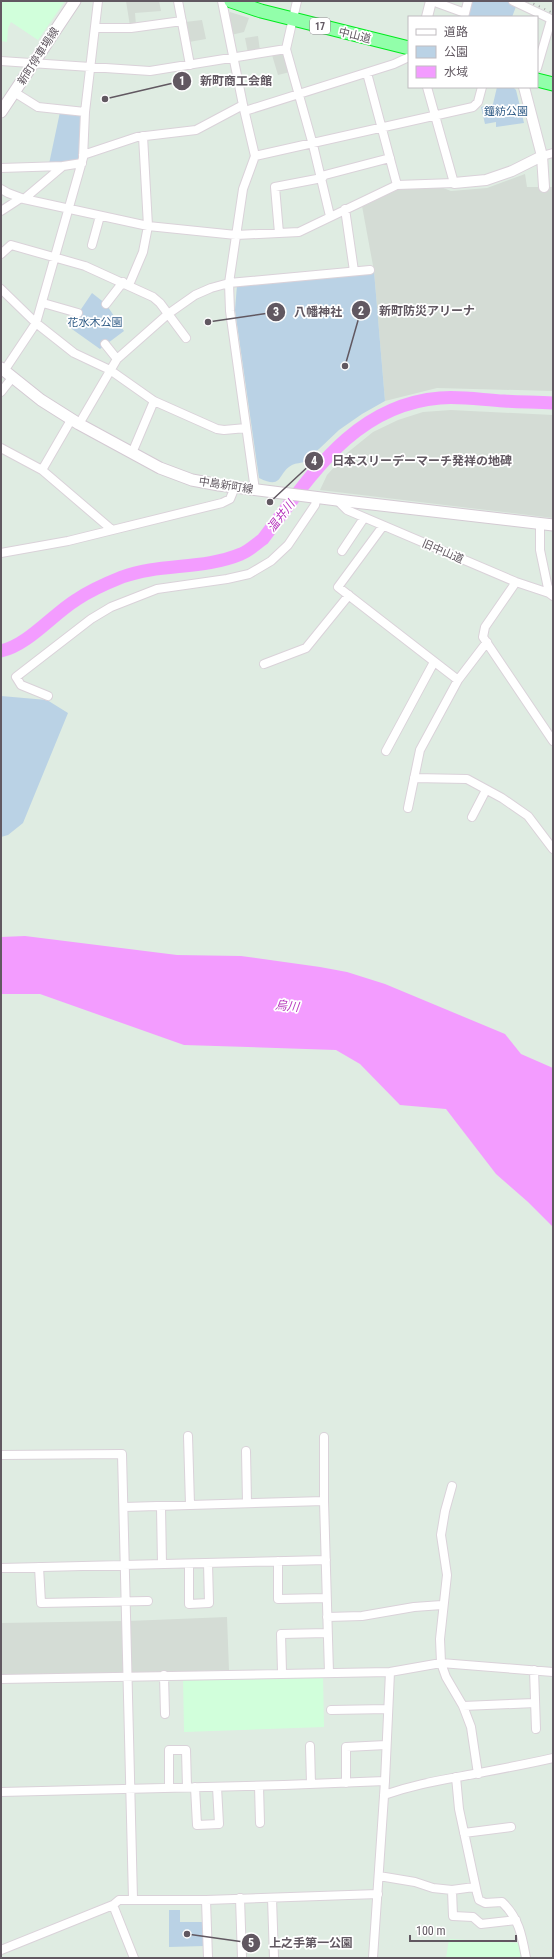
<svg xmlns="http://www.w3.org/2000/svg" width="554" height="1959" viewBox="0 0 554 1959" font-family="'Roboto Condensed','Noto Sans JP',sans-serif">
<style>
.commercial{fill:#d1ffdb}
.industrial{fill:#d4dcd5}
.green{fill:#bad2e5}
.water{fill:#f39cff}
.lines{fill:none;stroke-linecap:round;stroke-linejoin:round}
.river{stroke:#f39cff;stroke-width:13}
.minor-casing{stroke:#dad2d9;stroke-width:10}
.tertiary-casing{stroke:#dad2d9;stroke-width:12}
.secondary-casing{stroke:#d4cad3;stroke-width:13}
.trunk-casing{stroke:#00eb1e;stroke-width:15}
.minor{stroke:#fff;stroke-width:8}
.tertiary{stroke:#fff;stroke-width:10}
.secondary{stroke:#fff;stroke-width:11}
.trunk{stroke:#92ffaa;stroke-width:13}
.rail{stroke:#a5a2a5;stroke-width:2;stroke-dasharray:1 5;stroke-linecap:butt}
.labels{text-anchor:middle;stroke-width:3.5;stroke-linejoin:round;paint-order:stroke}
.shield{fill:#fff;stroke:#908a90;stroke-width:1}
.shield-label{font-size:10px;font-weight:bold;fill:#615861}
.street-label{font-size:11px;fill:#615861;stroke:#fff}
.park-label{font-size:11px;fill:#315d87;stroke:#fff}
.water-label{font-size:12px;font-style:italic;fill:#b739bd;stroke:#fff}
.leader{fill:none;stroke:#615861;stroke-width:1.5}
.callout-dot{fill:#615861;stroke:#fff;stroke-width:1.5}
.mark-label{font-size:12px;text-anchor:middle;font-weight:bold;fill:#fff}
.callout-label{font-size:12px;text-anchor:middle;font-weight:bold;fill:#615861;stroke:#fff;stroke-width:3.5;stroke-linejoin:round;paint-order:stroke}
</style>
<rect width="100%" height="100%" fill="#dfece2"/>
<!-- commercial -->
<path class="commercial" d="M1,1h64l-27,39 -27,-18 -3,6 -1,14 -6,-1z
M323,1675l1,52 -140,5 -1,-55z
M449,1939l72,4 2,15h-77z"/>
<!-- industrial -->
<path class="industrial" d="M126,1h33l2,10 -26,2 1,12 -6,1z
M230,12l19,6 -5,14 -13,3 -3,-16z
M202,20l4,19 -17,3 -4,-20z
M258,36l2,15 -12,2 -3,-15z
M282,53l4,3 4,16 -12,3 -6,-20z
M553,155v236l-116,-3 -52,13 -11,-130 -12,-65 36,-17 40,-3 13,5 36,-3 38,-14 2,13h25z
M451,410l102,5v103l-233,-28 7,-15 20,-22 26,-21 25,-12 25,-8z
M227,1617l2,53 -100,3 -1,-52z
M122,1621l2,49 -3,3 -120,3v-53z"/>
<!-- green -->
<path class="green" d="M469,1h41l7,3 -5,13h-47z
M497,87h16l3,3 8,33 -28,4v-5l-11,2 -4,-17 12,-3z
M60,112l21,2 -1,46 -31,4z
M374,271l11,130 -23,13 -23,16 -20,19 -13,10 -1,3c-4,1 -9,1 -13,3 -15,8 -8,25 -33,13l-24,-168 2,-25z
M92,293l14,11 18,27 -24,18 -31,-22z
M1,696l46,4 21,13 -45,110 -15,12 -7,2z
M169,1910h11v12h24l1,24 -36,1z"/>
<!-- water -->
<path class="water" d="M25,936l152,19 64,1 79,11 27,5 38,12 120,50 16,20 32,14v159l-25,-25 -32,-28 -50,-65 -46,-4 -40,-41 -24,-14 -152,-5 -144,-51h-39v-57z"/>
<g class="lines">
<!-- river -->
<path class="river" d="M1,651c27,-6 51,-36 75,-51 13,-9 31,-17 46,-23 38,-14 81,-7 119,-23 8,-3 15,-10 22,-15 48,-63 91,-134 177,-141 21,-2 43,2 64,3 16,1 33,1 49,2"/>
<!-- minor casing -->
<g class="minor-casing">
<path id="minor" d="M178,1l12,64
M222,1l21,104 12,51 -12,33 -14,94 1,28 25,179
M297,1l-11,48 27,96 17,71
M432,1l33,12
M513,1l40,19
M464,17l4,-16
M95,28h36l51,-7
M1,61l149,10 136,-22
M537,68l14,-48
M367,73l30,112
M14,92l24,15 47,5
M245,111l149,-47 15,-7
M83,155l54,-18 59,-7 47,-25
M255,156l218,-49 5,-5 4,-15
M542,156l11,-3
M1,168l62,-2
M1,189l7,4 16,6 124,27 88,9 63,-3 98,-47 57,-2 -27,-96
M24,199l39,-33 19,-3
M345,209l9,62
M1,211l20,-13
M279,233l-4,-46 47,-9 3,-3 65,-17
M92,245l8,-29
M1,254l10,-9 74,21 68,31 7,6 26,35
M129,285l14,-33 5,-26 -5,-90
M1,289l35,34 38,30 36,17 44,31 63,28 7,1 22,-2
M43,303l35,10
M106,304l17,-22
M105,344l12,15
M4,371l32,-48 47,-165 2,-46 13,-111
M1,392l11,-14
M79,424l38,-65 51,-45 27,-19 16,-7 18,-5 141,-13
M1,448l41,22 69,59
M132,453l22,-52
M42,470l29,-50
M337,500l10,10 169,72 33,11 4,3
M540,523v27l9,43 3,-3
M383,526l-45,61 120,93
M342,551l22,-33
M1,553l67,-12 154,-38 8,-4 5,-12
M516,582l-31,45 -2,10 70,104
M264,664l42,-16 43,-53
M48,696l-27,-11 -5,-8 75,-58 20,-12 46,-18 70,-10 22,-5 22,-13 17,-16 27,-40 2,-8
M386,751l48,-89
M414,778l53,1 35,19 26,18 25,33
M408,808l12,-58 38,-70 29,-38
M472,817l14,-27
M188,1436l2,69
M324,1437v64
M246,1451l1,52
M1,1455l121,-1 11,445
M452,1486l-7,25 -4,24 6,40 -7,64 1,24 5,14 17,29 8,21 7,47
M124,1507l200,-6 5,172
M161,1507l1,57
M278,1561v38l48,-1
M189,1564v40l20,-1 -1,-40
M39,1567l2,36 107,-2
M1,1568l325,-8
M327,1617l35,-1 52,-9 28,-2
M534,1670l2,59
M282,1672l-1,-38 46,-1
M164,1675l1,39
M1,1679l389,-7 51,-9 112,9
M463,1706l72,-3
M331,1710l57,-1
M310,1746l1,38
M456,1777l3,32 18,84 2,7 6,3 17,-1c17,16 20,34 24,56
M346,1783v-36l40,-2
M259,1786l1,37
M195,1787l2,38 22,-1 -2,-37
M169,1788v-38h17l1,37
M1,1792l283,-7 101,-4
M384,1795c31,-11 58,-15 90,-21 26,-5 53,-10 79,-16
M464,1833l47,-6
M379,1876l36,6 18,6 19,2 22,-3
M452,1890l1,26 20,1 8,7 35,-4
M240,1898l2,60
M272,1898l2,60
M206,1900l2,58
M113,1905l21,53
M1,1950l112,-45 6,-5h87l172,-6
M373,1958l12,-177 5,-109"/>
</g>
<!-- tertiary casing -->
<g class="tertiary-casing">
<path id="tertiary" d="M427,17l4,-16
M524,87l18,69 2,31
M454,183l32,-3 26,-9 30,-15"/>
</g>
<!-- secondary casing -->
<g class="secondary-casing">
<path id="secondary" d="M1,112l74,-111
M1,368l40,32 38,24 81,44 32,12 27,5 118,15 216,25"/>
</g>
<!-- trunk casing -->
<g class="trunk-casing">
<path id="trunk" d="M231,1l30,10 148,37
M537,80l16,4"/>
</g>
<!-- minor -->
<use href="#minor" class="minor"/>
<!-- tertiary -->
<use href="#tertiary" class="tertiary"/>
<!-- secondary -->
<use href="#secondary" class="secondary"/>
<!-- trunk -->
<use href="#trunk" class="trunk"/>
<!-- rail -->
<path class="rail" d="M528,1l25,12"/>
</g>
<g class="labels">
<!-- shield labels -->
<rect class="shield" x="310" y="18" width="20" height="16" rx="3"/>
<g class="shield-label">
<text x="320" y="30">17</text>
</g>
<!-- street labels -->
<g class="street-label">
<text transform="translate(355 35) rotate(14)" y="4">中山道</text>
<text transform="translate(38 56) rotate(-57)" y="4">新町停車場線</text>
<text transform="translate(226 485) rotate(9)" y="4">中島新町線</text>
<text transform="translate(443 551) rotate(23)" y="4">旧中山道</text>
</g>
<!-- park labels -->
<g class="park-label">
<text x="506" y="115">鐘紡公園</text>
<text x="95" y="326">花水木公園</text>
</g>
<!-- water labels -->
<g class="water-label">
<text transform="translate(281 516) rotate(-52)" y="4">温井川</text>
<text transform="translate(287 1006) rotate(6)" y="4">烏川</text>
</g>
</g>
<!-- callouts -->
<path class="leader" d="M105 99L182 81M345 366L361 310M208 322L276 312M270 502L314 461M187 1934L251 1943"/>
<g class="callout-dot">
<circle cx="105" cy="99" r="4"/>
<circle cx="345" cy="366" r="4"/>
<circle cx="208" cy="322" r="4"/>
<circle cx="270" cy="502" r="4"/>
<circle cx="187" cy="1934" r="4"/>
<circle cx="182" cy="81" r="10"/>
<circle cx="361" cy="310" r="10"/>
<circle cx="276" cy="312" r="10"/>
<circle cx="314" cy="461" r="10"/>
<circle cx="251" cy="1943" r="10"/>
</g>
<g class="mark-label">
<text x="182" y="85">1</text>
<text x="361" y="315">2</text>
<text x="276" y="316">3</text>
<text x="314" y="465">4</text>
<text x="251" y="1947">5</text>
</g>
<g class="callout-label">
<text x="236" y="85">新町商工会館</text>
<text x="427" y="315">新町防災アリーナ</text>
<text x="318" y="316">八幡神社</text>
<text x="422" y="465">日本スリーデーマーチ発祥の地碑</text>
<text x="311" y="1947">上之手第一公園</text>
</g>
<!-- border -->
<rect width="554" height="1959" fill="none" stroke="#615861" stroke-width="4"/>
<!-- legend -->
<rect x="408" y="16" width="130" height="72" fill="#ffffff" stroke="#c0bcc0"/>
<rect x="416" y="29" width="20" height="6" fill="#ffffff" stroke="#c0bcc0"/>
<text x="444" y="36" font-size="12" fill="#615861">道路</text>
<rect x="416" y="46" width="20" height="12" fill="#bad2e5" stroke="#c0bcc0"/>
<text x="444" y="56" font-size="12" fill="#615861">公園</text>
<rect x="416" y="66" width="20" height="12" fill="#f39cff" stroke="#c0bcc0"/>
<text x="444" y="76" font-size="12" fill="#615861">水域</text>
<!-- scale -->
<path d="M410 1935v6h106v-6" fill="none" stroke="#615861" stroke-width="2"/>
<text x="416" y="1935" font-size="12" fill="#615861" stroke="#ffffff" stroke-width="3" paint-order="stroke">100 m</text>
</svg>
